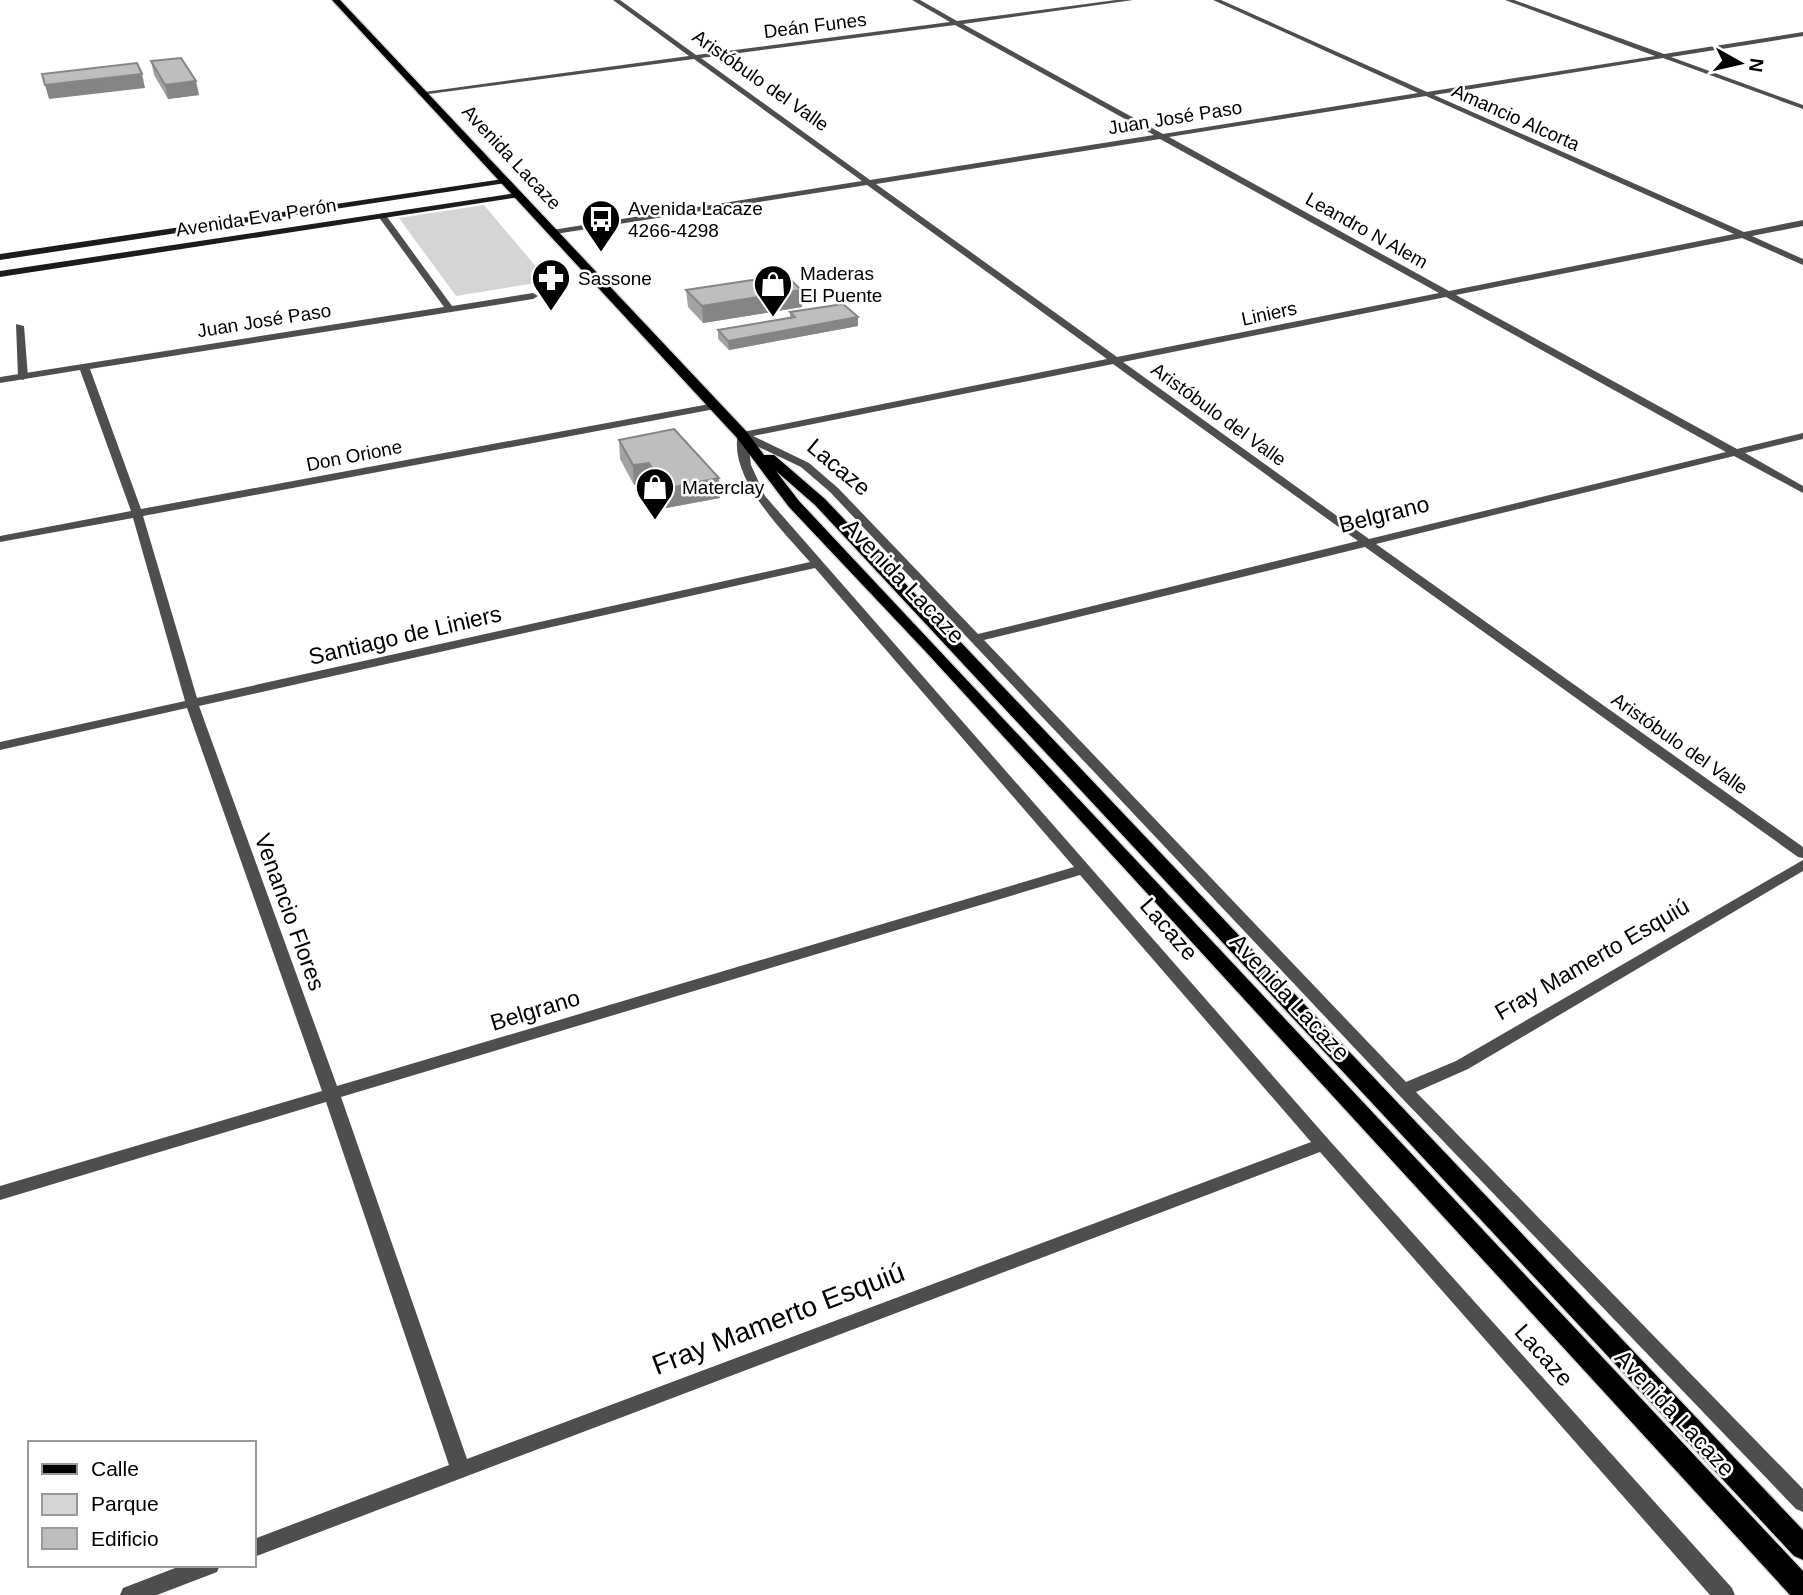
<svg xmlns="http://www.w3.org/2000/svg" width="1803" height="1595" viewBox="0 0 1803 1595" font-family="Arial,sans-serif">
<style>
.green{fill:#d5d5d5}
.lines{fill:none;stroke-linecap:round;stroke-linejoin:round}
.primary-casing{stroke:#dbdbdb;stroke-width:3}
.service{fill:#4e4e4e;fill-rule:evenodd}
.minor{fill:#4e4e4e;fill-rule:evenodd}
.secondary{fill:#1b1b1b;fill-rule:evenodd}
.primary{fill:#000;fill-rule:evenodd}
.wall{fill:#a3a3a3}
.shaded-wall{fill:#858585}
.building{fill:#bebebe;stroke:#858585;stroke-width:2}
.labels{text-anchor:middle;stroke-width:5;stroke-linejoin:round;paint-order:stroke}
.far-street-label{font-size:19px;fill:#000;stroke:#fff}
.far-poi-label{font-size:19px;fill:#000;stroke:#fff;text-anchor:start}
.street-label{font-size:23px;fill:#000;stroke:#fff}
.near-street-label{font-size:28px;fill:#000;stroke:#fff}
</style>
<rect width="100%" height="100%" fill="#fff"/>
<!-- green -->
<path class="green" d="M484,205l64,76 -92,15 -57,-78z"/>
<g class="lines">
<!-- primary casing -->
<g class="primary-casing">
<path id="primary" d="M332,0h8l407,432 17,23h10l51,44 978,1031v30l-9,-4 -979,-1051 -39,-34 23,30 1004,1070v24h-13l-864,-943 -137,-145 -52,-69z"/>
</g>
<!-- service -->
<path class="service" d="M16,324l8,2 4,51 -5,3 -5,-3z"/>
<!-- minor -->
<path class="minor" d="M613,0h7l76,55 254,-33 -38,-22h8l37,21 159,-21h17l-170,24 200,110 255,-41 -205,-93h8l206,92 228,-36 -150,-56h9l150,54 139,-22v4l-132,21 132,48v4l-140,-51 -229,37 310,137 59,-12v6l-51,10 51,23v6l-61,-27 -286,57 281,154 66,-16v6l-58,14 58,33v7l-69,-37 -358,88 427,303v11l-5,-1 -433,-310 -381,93 422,442 50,-21 347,-201v11l-335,198 -52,23 387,397v23l-7,-3 -398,-415 -568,-602 -29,-25 -53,-25 3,23 14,31 564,644 403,448 3,7h-25l-390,-443 -1066,405v-18l195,-74 -123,-363 -326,98v-14l322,-95 -135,-383 -187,42v-8l185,-41 -52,-183 -133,24v-6l131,-25 -51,-141 -80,13v-6l444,-70 -66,-91 4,-3 3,1 67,92 81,-13 5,3 -5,3 -443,70 51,140 574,-106 5,3 -5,3 -572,107 54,182 613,-136c-27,-31 -82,-84 -72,-129l369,-74 -240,-174 -318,50v-4l3,-1 310,-49 -168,-122 -273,36 -4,-2 272,-37zM955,25l199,110 -284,45 -169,-122zM1426,96l308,138 -285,57 -280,-154zM1160,139l279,154 -322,64 -241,-173zM1446,297l280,155 -357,87 -246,-177zM1113,364l245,177 -380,93 -140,-146 -29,-25 -56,-27zM815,568l259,299 -737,219 -138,-380zM1080,875l231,267 -844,317 -126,-362z
M183,1565h37l-3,7 -60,23h-37l3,-7z"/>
<!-- secondary -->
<path class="secondary" d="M503,179l4,2 -1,2 -506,77v-6z
M517,193h3v4l-520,80v-6z"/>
<!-- primary -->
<use href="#primary" class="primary"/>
</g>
<!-- wall -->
<path class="wall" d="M151,61l48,34 -31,4 -14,-24z
M686,290l116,17 -99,16 -15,-16z
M790,312l68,5v9l-129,24 -11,-11v-9l72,-13z
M619,440l101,58 -54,10 -16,-26 -16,3 -14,-26z"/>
<!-- shaded-wall -->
<path class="shaded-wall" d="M142,74l3,14 -96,11 -4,-14z
M196,81l3,14 -31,4 -3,-14z
M801,290l1,17 -99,16 -1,-17z
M858,317v9l-129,24 -1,-9z
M649,463l1,19 -16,3 -1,-20z
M719,478l1,20 -54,10 -2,-19z"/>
<!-- building -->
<path class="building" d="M181,58l15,23 -31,4 -14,-24z
M137,63l5,11 -97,11 -3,-11z
M786,275l15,15 -99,16 -16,-16z
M843,304l15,13 -130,24 -10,-11 77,-13 -5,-5z
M674,429l45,49 -55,11 -15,-26 -16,2 -14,-25z"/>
<!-- icons -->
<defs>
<g id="bus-pin" transform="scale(2.0125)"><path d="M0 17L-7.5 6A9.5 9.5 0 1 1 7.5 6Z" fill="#000" stroke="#fff"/><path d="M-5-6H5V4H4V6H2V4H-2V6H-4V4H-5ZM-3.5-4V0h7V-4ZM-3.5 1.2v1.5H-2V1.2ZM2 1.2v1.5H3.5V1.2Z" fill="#fff"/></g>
<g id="pharmacy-pin" transform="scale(2.0125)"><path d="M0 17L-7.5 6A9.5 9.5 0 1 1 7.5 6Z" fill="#000" stroke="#fff"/><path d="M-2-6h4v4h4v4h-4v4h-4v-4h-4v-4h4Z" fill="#fff"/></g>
<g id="shop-pin" transform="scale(2.0125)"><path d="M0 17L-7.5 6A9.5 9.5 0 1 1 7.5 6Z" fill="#000" stroke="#fff"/><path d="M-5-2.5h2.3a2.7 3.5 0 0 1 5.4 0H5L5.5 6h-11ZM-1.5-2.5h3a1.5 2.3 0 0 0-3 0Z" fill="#fff"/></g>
</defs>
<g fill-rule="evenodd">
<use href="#bus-pin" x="601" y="219"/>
<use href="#pharmacy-pin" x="551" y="278"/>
<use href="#shop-pin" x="773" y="284"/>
<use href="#shop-pin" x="655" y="487"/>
</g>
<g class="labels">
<!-- far-street labels -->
<g class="far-street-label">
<text transform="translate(815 25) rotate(-7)" y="7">Deán Funes</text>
<text transform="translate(761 80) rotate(35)" y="7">Aristóbulo del Valle</text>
<text transform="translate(1175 117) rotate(-9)" y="7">Juan José Paso</text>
<text transform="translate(1516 117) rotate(24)" y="7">Amancio Alcorta</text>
<text transform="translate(512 157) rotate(47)" y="7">Avenida Lacaze</text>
<text transform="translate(256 217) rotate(-9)" y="7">Avenida Eva Perón</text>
<text transform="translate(1367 230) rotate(29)" y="7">Leandro N Alem</text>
<text transform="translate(1269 313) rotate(-12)" y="7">Liniers</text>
<text transform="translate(264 320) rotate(-9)" y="7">Juan José Paso</text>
<text transform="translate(1219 414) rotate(36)" y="7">Aristóbulo del Valle</text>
<text transform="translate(354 455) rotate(-11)" y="7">Don Orione</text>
<text transform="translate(1680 743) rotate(35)" y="7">Aristóbulo del Valle</text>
</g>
<!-- far-poi labels -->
<g class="far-poi-label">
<text x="628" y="215">Avenida Lacaze<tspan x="628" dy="22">4266-4298</tspan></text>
<text x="800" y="280">Maderas<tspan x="800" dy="22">El Puente</tspan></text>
<text x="578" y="285">Sassone</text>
<text x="682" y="494">Materclay</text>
</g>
<!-- street labels -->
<g class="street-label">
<text transform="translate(839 467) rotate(40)" y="8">Lacaze</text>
<text transform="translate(1384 514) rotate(-14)" y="8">Belgrano</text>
<text transform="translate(904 581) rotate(46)" y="8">Avenida Lacaze</text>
<text transform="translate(405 635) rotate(-13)" y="8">Santiago de Liniers</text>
<text transform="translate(290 912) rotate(70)" y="8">Venancio Flores</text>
<text transform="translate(1169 929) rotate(49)" y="8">Lacaze</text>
<text transform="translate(1592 959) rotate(-30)" y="8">Fray Mamerto Esquiú</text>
<text transform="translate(1290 997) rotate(47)" y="8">Avenida Lacaze</text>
<text transform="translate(535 1010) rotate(-17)" y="8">Belgrano</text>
<text transform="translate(1544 1355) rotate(48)" y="8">Lacaze</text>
<text transform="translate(1675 1413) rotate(47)" y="8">Avenida Lacaze</text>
</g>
<!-- near-street labels -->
<g class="near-street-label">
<text transform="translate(778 1318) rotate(-21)" y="10">Fray Mamerto Esquiú</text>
</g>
</g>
<!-- legend -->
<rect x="28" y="1441" width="228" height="126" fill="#ffffff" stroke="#999999" stroke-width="2"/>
<rect x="42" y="1464" width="35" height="10" fill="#000000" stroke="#999999" stroke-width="2"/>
<text x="91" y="1476" font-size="21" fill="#000000">Calle</text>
<rect x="42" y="1494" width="35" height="21" fill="#d5d5d5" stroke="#999999" stroke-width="2"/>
<text x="91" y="1511" font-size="21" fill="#000000">Parque</text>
<rect x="42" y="1528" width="35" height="21" fill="#bebebe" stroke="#999999" stroke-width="2"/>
<text x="91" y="1546" font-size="21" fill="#000000">Edificio</text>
<!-- north arrow -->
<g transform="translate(1740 63) rotate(98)" stroke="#ffffff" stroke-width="5" paint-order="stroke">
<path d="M0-5L12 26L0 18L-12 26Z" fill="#000000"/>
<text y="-10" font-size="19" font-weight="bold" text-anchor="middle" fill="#000000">N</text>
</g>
</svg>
